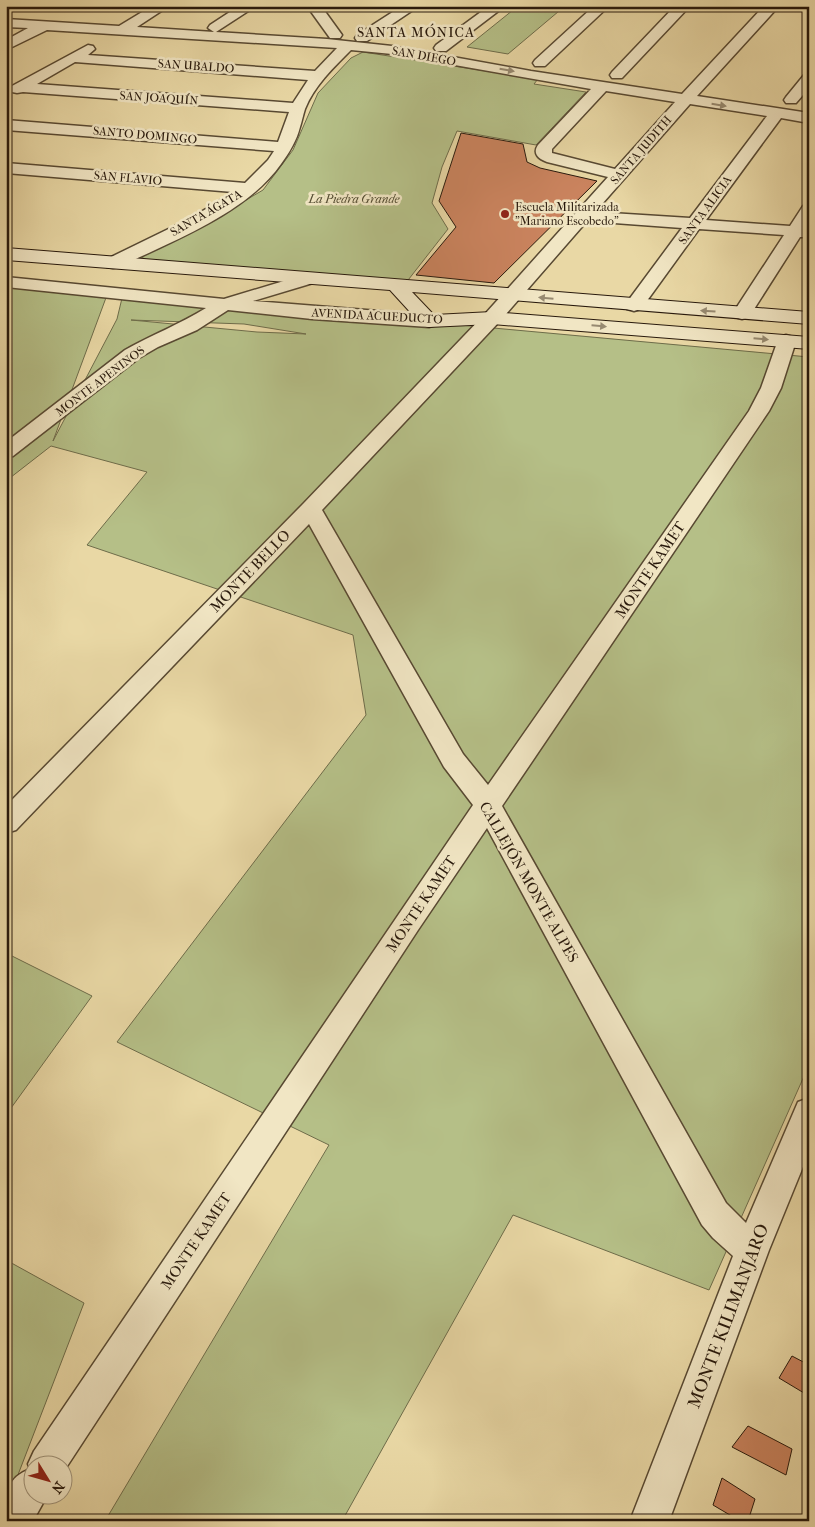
<svg xmlns="http://www.w3.org/2000/svg" width="815" height="1527" viewBox="0 0 815 1527" font-family="'IM FELL French Canon',serif">
<style>
.green{fill:#b5bf87;stroke:#6e6c4a;fill-rule:evenodd}
.building{fill:#ca835e;stroke:#28190c}
.lines{fill:none;stroke-linecap:round;stroke-linejoin:round}
.street-casing{stroke:#584932;stroke-width:3}
.secondary-casing{stroke:#28190c;stroke-width:2}
.street{fill:#f1e6c4;fill-rule:evenodd}
.secondary{fill:#f1e6c4;fill-rule:evenodd}
.oneway{fill:#978a71}
.poi-dot{fill:#8f2418;stroke:#f1e6c4;stroke-width:2}
.labels{text-anchor:middle;stroke-width:5;stroke-linejoin:round;paint-order:stroke}
.far-street-label{font-size:12px;fill:#28190c;stroke:#f1e6c4}
.far-park-label{font-size:12px;font-style:italic;fill:#524b31;stroke:#f1e6c4}
.far-poi-label{font-size:12px;fill:#28190c;stroke:#f1e6c4;text-anchor:start}
.far-neighbourhood-label{font-size:14px;letter-spacing:1px;fill:#28190c;stroke:#f1e6c4}
.street-label{font-size:15px;fill:#28190c;stroke:#f1e6c4}
.near-street-label{font-size:18px;fill:#28190c;stroke:#f1e6c4}
</style>
<rect width="100%" height="100%" fill="#e9d8a5"/>
<filter id="stains"><feTurbulence type="fractalNoise" baseFrequency=".004" numOctaves="4"/><feColorMatrix values="0 0 0 0 .2 0 0 0 0 .09 0 0 0 0 .02 0 0 0 .5 -.17"/></filter>
<radialGradient id="worn" r=".72"><stop offset=".6" stop-color="#630" stop-opacity="0"/><stop offset="1" stop-color="#630" stop-opacity=".3"/></radialGradient>
<!-- green -->
<path class="green" d="M518,6h47l-57,48 -41,-7z
M363,52l175,27 -4,5 52,8 -50,53 -79,-14 -15,36 -10,36 16,26 -43,55 -261,-24 -2,-4 77,-40 44,-26 30,-40 25,-57 33,-35z
M6,287l101,8 -54,146 64,-122 6,-25 686,63v708l-100,225 -196,-75 -171,306h-237l224,-376 -212,-103 249,-327 -13,-80 -266,-90 60,-73 -96,-26 -45,35zM131,320l113,4 62,10 -49,-2z
M6,953l86,43 -86,119z
M6,1260l78,43 -78,203z"/>
<!-- building -->
<path class="building" d="M461,133l62,11 4,18 13,6 57,13 -103,102 -78,-8 40,-48 -17,-26z
M792,1356l17,9v31l-30,-18z
M748,1426l44,23 -6,26 -54,-28z
M722,1478l33,21 -7,22h-8l-27,-16z"/>
<g class="lines">
<!-- street casing -->
<g class="street-casing">
<path id="street" d="M152,6h17l-32,21 77,5 -6,-4 2,-3 29,-19h17l-40,26 111,7 65,7 139,25 151,23 82,-88h15l-82,90 112,17v10l-28,-5 -75,102 84,6 13,-20 6,-1v19l-2,3h2v10h-9l-51,80 -7,2 -7,-2 -2,-4 51,-78 -85,-6 -58,80 -7,2 -7,-2 -2,-4 57,-77 -95,-7 -88,101 -177,188 141,244 25,31 261,-374 12,-23 18,-51 7,-2 7,2 3,4 -15,47 -12,23 -267,395 224,397 20,20 52,-121 11,-4v54l-40,98 -100,271h-39l103,-265 -20,-18 -11,-13 -215,-397 -69,102 -356,544v-10h-30v30h16l-15,27h-27c0,-24 -2,-42 24,-52l-2,-5 6,-13 439,-646 -29,-38 -135,-243 -293,306 -10,3v-27l297,-302 182,-190 123,-137 -61,-15c-8,-3 -15,-8 -9,-17l53,-56 -199,-35 -41,-4c-17,17 -37,36 -46,59 -2,6 -3,12 -5,18 -3,13 -11,26 -19,37 -34,49 -109,77 -162,103l-6,1 -6,-1 -3,-4 3,-4 86,-42 40,-25 -227,-19v-10l239,20 23,-23 6,-9 -268,-21v-10l272,22 11,-30 -266,-20 -6,1 -5,-1 -2,-3 2,-3 76,-41 5,1 2,3 -7,6 227,16 22,-23 -290,-18 -41,20v-10l22,-12 -22,-1v-8l113,7zM75,62l233,18 -15,23 -256,-19zM606,91l69,11 -60,67 -63,-16v-4zM690,104l77,12 -77,102 -95,-6z
M307,6h14l21,29 -2,3h-10z
M402,6h17l-52,35h-10l-2,-3 2,-3z
M489,6h16l-59,45h-10l-2,-3 2,-3z
M594,6h15l-64,60h-10l-2,-3 2,-3z
M675,6h15l-68,72h-10l-2,-3 2,-3z
M809,74v14l-13,15h-10l-2,-3 2,-3 18,-22z
M307,274l6,1 3,4 -3,4 -60,18 176,14 7,2 2,4 -2,4 -7,2 -117,-8 -84,-9 -31,20 -39,17 -19,11 -126,98 -7,2v-16l119,-92c27,-15 55,-26 81,-42l-200,-21v-10l218,22z"/>
</g>
<!-- secondary casing -->
<g class="secondary-casing">
<path id="secondary" d="M6,248l803,64v12l-397,-32 22,23 58,-3 317,25v12l-317,-25 -63,3 -7,-2 -32,-35 -384,-30z"/>
</g>
<!-- street -->
<use href="#street" class="street"/>
<!-- secondary -->
<use href="#secondary" class="secondary"/>
</g>
<!-- one-way arrows -->
<defs><path id="oneway-solid" d="M-6-.8H1V-3.2L6.5 0L1 3.2V.8H-6Z" transform="scale(1.25)"/></defs>
<g class="oneway">
<use href="#oneway-solid" transform="translate(507 70) rotate(10)"/>
<use href="#oneway-solid" transform="translate(719 105) rotate(9)"/>
<use href="#oneway-solid" transform="translate(546 298) rotate(-175)"/>
<use href="#oneway-solid" transform="translate(708 311) rotate(-176)"/>
<use href="#oneway-solid" transform="translate(599 326) rotate(5)"/>
<use href="#oneway-solid" transform="translate(761 339) rotate(5)"/>
</g>
<!-- markers -->
<circle class="poi-dot" cx="505" cy="214" r="5"/>
<g class="labels">
<!-- far-street labels -->
<g class="far-street-label">
<text transform="translate(424 56) rotate(10)" y="4">SAN DIEGO</text>
<text transform="translate(196 66) rotate(4)" y="4">SAN UBALDO</text>
<text transform="translate(159 98) rotate(4)" y="4">SAN JOAQUÍN</text>
<text transform="translate(145 135) rotate(5)" y="4">SANTO DOMINGO</text>
<text transform="translate(641 150) rotate(-49)" y="4">SANTA JUDITH</text>
<text transform="translate(128 178) rotate(5)" y="4">SAN FLAVIO</text>
<text transform="translate(705 210) rotate(-54)" y="4">SANTA ALICIA</text>
<text transform="translate(206 213) rotate(-30)" y="4">SANTA ÁGATA</text>
<text transform="translate(377 316) rotate(3)" y="4">AVENIDA ACUEDUCTO</text>
<text transform="translate(100 381) rotate(-37)" y="4">MONTE APENINOS</text>
</g>
<!-- far-park labels -->
<g class="far-park-label">
<text x="354" y="203">La Piedra Grande</text>
</g>
<!-- far-poi labels -->
<g class="far-poi-label">
<text x="515" y="211">Escuela Militarizada<tspan x="515" dy="14">"Mariano Escobedo"</tspan></text>
</g>
<!-- far-neighbourhood labels -->
<g class="far-neighbourhood-label">
<text x="416" y="37">SANTA MÓNICA</text>
</g>
<!-- street labels -->
<g class="street-label">
<text transform="translate(650 570) rotate(-56)" y="5">MONTE KAMET</text>
<text transform="translate(250 571) rotate(-46)" y="5">MONTE BELLO</text>
<text transform="translate(529 882) rotate(60)" y="5">CALLEJÓN MONTE ALPES</text>
<text transform="translate(421 904) rotate(-56)" y="5">MONTE KAMET</text>
<text transform="translate(196 1241) rotate(-56)" y="5">MONTE KAMET</text>
</g>
<!-- near-street labels -->
<g class="near-street-label">
<text transform="translate(728 1316) rotate(-69)" y="6">MONTE KILIMANJARO</text>
</g>
</g>
<!-- margin -->
<rect width="815" height="1527" fill="none" stroke="#e9d8a5" stroke-width="25"/>
<rect x="8" y="8" width="800" height="1512" fill="none" stroke="#28190c" stroke-width="2.5"/>
<rect x="12" y="12" width="790" height="1502" fill="none" stroke="#28190c"/>
<!-- north arrow -->
<g transform="translate(48 1480) rotate(127)"><circle r="24" fill="#f1e6c4" stroke="#a1947a"/>
<path d="M0-4L9 19L0 12L-9 19Z" fill="#8f2418"/>
<text y="-8" font-size="14" font-weight="bold" text-anchor="middle" fill="#28190c">N</text>
</g>
<rect width="100%" height="100%" filter="url(#stains)"/>
<rect width="100%" height="100%" fill="url(#worn)"/>
</svg>
